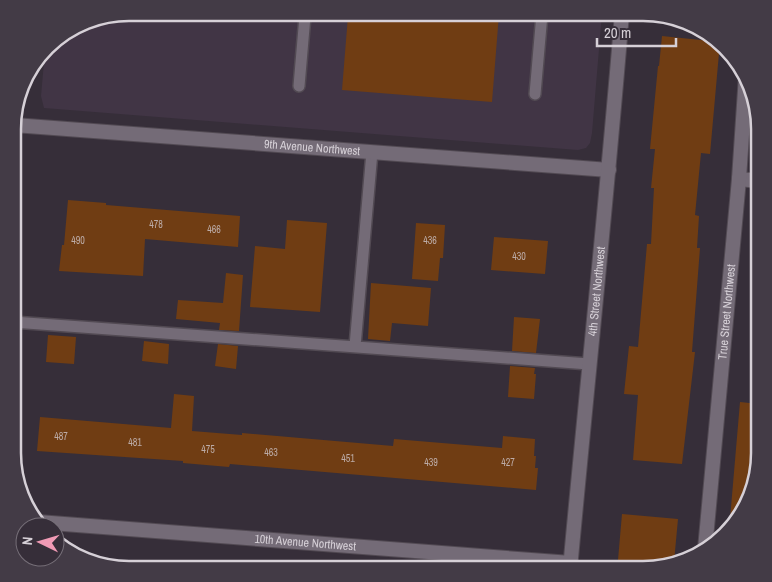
<svg xmlns="http://www.w3.org/2000/svg" width="772" height="582" viewBox="0 0 772 582" font-family="'Archivo Narrow',sans-serif">
<style>
.built{fill:#413545}
.building{fill:#703d13}
.lines{fill:none;stroke-linecap:round;stroke-linejoin:round}
.service-casing{stroke:#524a53;stroke-width:14}
.minor-casing{stroke:#524a53;stroke-width:16}
.service{stroke:#746b77;stroke-width:11}
.minor{stroke:#746b77;stroke-width:14}
.labels{text-anchor:middle;stroke-width:4;stroke-linejoin:round;paint-order:stroke}
.number-label{font-size:10px;fill:#bcaba6}
.street-label{font-size:12px;fill:#d6d0d7;stroke:#362e39}
.rim{fill:none;stroke:#d6d0d7;stroke-width:2.5}
</style>
<rect width="100%" height="100%" fill="#362e39"/>
<!-- built -->
<path class="built" d="M602,13l-10,120 -2,10 -4,5 -8,2 -534,-42 -3,-12 4,-45 7,-10 39,-22z"/>
<!-- building -->
<path class="building" d="M499,14l-7,88 -150,-12 6,-74z
M662,36l58,6 -10,112 -9,-1 -6,62 4,1 -2,32h3l-8,104h3l-13,112 -49,-4 5,-65 -14,-1 5,-48 9,1 9,-103h4l3,-56h-3l4,-39h-5l8,-83h1z
M68,200l38,3v2l134,11 -2,31 -93,-8 -2,37 -84,-5 3,-26h2z
M287,220l40,3 -7,89 -70,-5 5,-61 30,3z
M416,223l29,2 -2,33h-3l-2,23 -26,-2z
M494,237l54,4 -3,33 -54,-4z
M226,273l17,2 -4,56 -20,-1 1,-7 -44,-4 2,-19 45,3z
M371,283l60,5 -3,38 -36,-3 -2,18 -22,-2z
M514,317l26,2 -4,34 -24,-2z
M48,335l28,2 -2,27 -28,-2z
M144,341l25,3 -1,20 -26,-3z
M218,344l20,2 -2,23 -21,-3z
M510,366l25,2 -1,6h2l-2,25 -26,-2z
M174,394l20,2 -2,35 50,4v-2l151,13 1,-7 108,9 1,-12 32,3 -1,17h2l-1,12h3l-2,22 -306,-26 -1,3 -46,-4v-2l-146,-10 3,-34 131,11z
M740,402l19,2v57l-24,59 -5,-1z
M622,514l56,5 -4,43 -7,2 -49,-4z"/>
<g class="lines">
<!-- service casing -->
<g class="service-casing">
<path id="service" d="M299,86l6,-70
M535,94l7,-80
M13,322l576,42
M355,346l17,-194"/>
</g>
<!-- minor casing -->
<g class="minor-casing">
<g id="minor">
<path id="s1" d="M14,125l595,45"/>
<path d="M739,179l20,2"/>
<path id="s2" d="M38,522l533,41"/>
<path id="s3" d="M705,549l34,-370 7,-104"/>
<path id="s4" d="M570,569c17,-185 37,-370 52,-556"/>
</g>
</g>
<!-- service -->
<use href="#service" class="service"/>
<!-- minor -->
<use href="#minor" class="minor"/>
</g>
<g class="labels">
<!-- number labels -->
<g class="number-label">
<text x="156" y="228">478</text>
<text x="214" y="233">466</text>
<text x="78" y="244">490</text>
<text x="430" y="244">436</text>
<text x="519" y="260">430</text>
<text x="61" y="440">487</text>
<text x="135" y="446">481</text>
<text x="208" y="453">475</text>
<text x="271" y="456">463</text>
<text x="348" y="462">451</text>
<text x="431" y="466">439</text>
<text x="508" y="466">427</text>
</g>
<!-- street labels -->
<g class="street-label">
<text dy="4" stroke="none"><textPath href="#s1" startOffset="299">9th Avenue Northwest</textPath></text>
<text dy="4" stroke="none"><textPath href="#s4" startOffset="279">4th Street Northwest</textPath></text>
<text dy="4" stroke="none"><textPath href="#s3" startOffset="238">True Street Northwest</textPath></text>
<text dy="4" stroke="none"><textPath href="#s2" startOffset="268">10th Avenue Northwest</textPath></text>
</g>
</g>
<!-- crop -->
<path d="M0 0H772V582H0ZM129 21H643A108 108 0 0 1 751 129V453A108 108 0 0 1 643 561H129A108 108 0 0 1 21 453V129A108 108 0 0 1 129 21Z" fill="#433b46" fill-rule="evenodd"/>
<path class="rim" d="M129 21H643A108 108 0 0 1 751 129V453A108 108 0 0 1 643 561H129A108 108 0 0 1 21 453V129A108 108 0 0 1 129 21Z"/>
<!-- north arrow -->
<g transform="translate(40 542) rotate(275)"><circle r="24" fill="#362e39" stroke="#766f78"/>
<path d="M0-4L9 19L0 12L-9 19Z" fill="#f09ab5"/>
<text y="-8" font-size="14" font-weight="bold" text-anchor="middle" fill="#d6d0d7">N</text>
</g>
<!-- scale -->
<path d="M597 38v8h79v-8" fill="none" stroke="#d6d0d7" stroke-width="2.5"/>
<text x="604" y="38" font-size="15" fill="#d6d0d7" stroke="#362e39" stroke-width="4" paint-order="stroke">20 m</text>
</svg>
